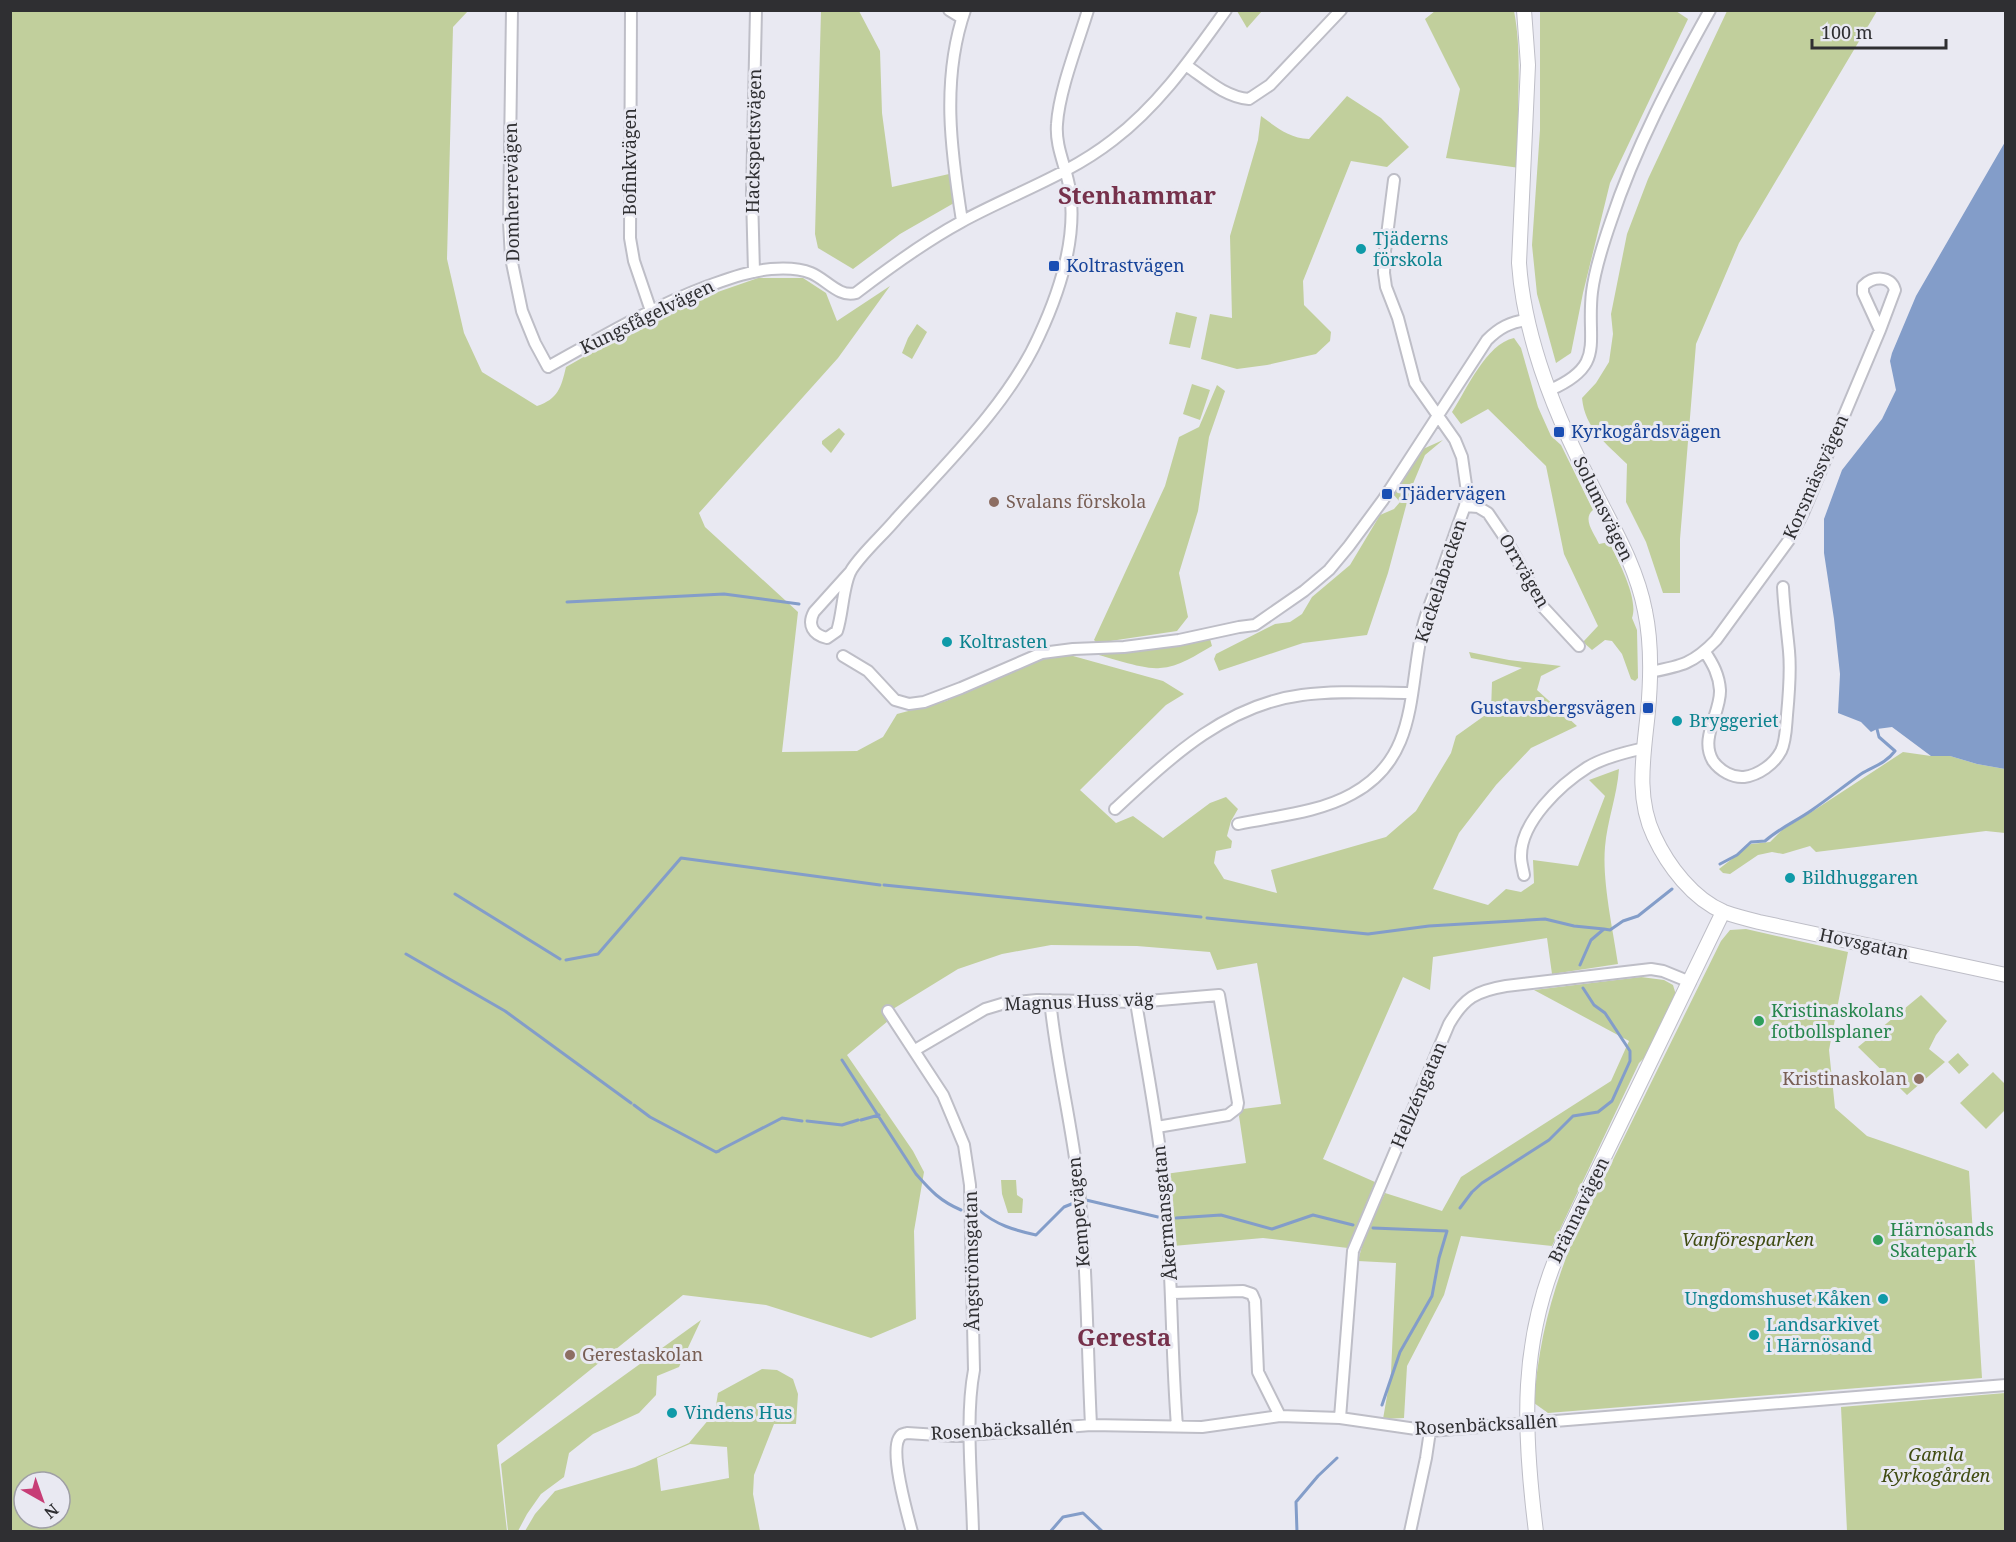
<svg xmlns="http://www.w3.org/2000/svg" width="2016" height="1542" viewBox="0 0 2016 1542" font-family="'Noto Serif',serif">
<style>
.green{fill:#c1cf9c;fill-rule:evenodd}
.water{fill:#839dc9}
.lines{fill:none;stroke-linecap:round;stroke-linejoin:round}
.stream{stroke:#839dc9;stroke-width:3}
.street-casing{stroke:#bebec7;stroke-width:14}
.secondary-casing{stroke:#bebec7;stroke-width:16}
.street{stroke:#fff;stroke-width:10}
.secondary{stroke:#fff;stroke-width:14}
.culture-dot{fill:#0f9aa8;stroke:#e9e9f2;stroke-width:2}
.transit-dot{fill:#1a4fb4;stroke:#e9e9f2;stroke-width:2}
.education-dot{fill:#8d6e63;stroke:#e9e9f2;stroke-width:2}
.leisure-dot{fill:#2e9e5b;stroke:#e9e9f2;stroke-width:2}
.labels{text-anchor:middle;stroke-width:6;stroke-linejoin:round;paint-order:stroke}
.street-label{font-size:18px;fill:#2f2f32;stroke:#e9e9f2}
.culture-label{font-size:18px;fill:#0d838f;stroke:#e9e9f2;text-anchor:start}
.transit-label{font-size:18px;fill:#164399;stroke:#e9e9f2;text-anchor:start}
.education-label{font-size:18px;fill:#785e54;stroke:#e9e9f2;text-anchor:start}
.leisure-label{font-size:18px;fill:#27864d;stroke:#e9e9f2;text-anchor:start}
.park-label{font-size:18px;font-style:italic;fill:#404c12;stroke:#e9e9f2}
.district-label{font-size:24px;font-weight:bold;fill:#76314b;stroke:#e9e9f2}
</style>
<rect width="100%" height="100%" fill="#e9e9f2"/>
<!-- green -->
<path class="green" d="M10,11h458l-15,16 -6,232 17,74 18,39 55,34c21,-7 24,-18 29,-39l100,-57 92,-32h45l23,15 11,28 53,-35 -52,72 -139,155 6,14 93,85 -16,140 75,-1 26,-14 14,-23 49,-13 83,-39 22,-6h22l90,25 21,13 -18,11 -86,85 36,33 17,-7 30,22 47,-35 16,-6 12,12 -7,12 -4,15 5,5 -1,7 -15,3 -2,12 10,16 53,14 -6,-23 115,-33 30,-26 35,-58 5,-17 35,-25 1,-29 30,-14 -51,-10 -2,-6 40,8 52,6 -20,10 -4,14 40,36 -46,22 -35,37 -37,48 -26,56 55,16 18,-16 15,3 13,-9 -1,-23 45,6 27,-70 -16,-16 30,-11c-2,27 -12,52 -14,78 -3,34 8,83 13,117l-66,10 -5,-36 -114,19 -3,33 -27,-13 -80,182 52,23 -27,66 -85,-10 -90,8 -8,-72 81,-11 -7,-47 4,-7 38,-5 -24,-141 -40,7 -7,-18 -73,-6 -86,-1 -49,9 -44,15 -65,40 -5,12 -41,34 66,96 11,21 -10,59 2,88 -45,19 -105,-33 -83,-10 -186,150 10,86h-496zM24,1482h36v36h-36z
M821,11h38l21,40 2,62 10,74 57,-13 5,29 -54,31 -47,35 -35,-21 -3,-14z
M1237,11v-1l25,1 -15,17z
M1435,11h79c10,51 0,105 6,157l-74,-10 14,-69 -35,-70z
M1540,11h136l12,8 -78,164 -27,110 -12,60 -15,10 -19,-69 -5,-49 8,-115z
M1727,11h150l-138,232 -43,101 -16,195v54h-17l-17,-51 -20,-40 1,-38c-21,-21 -42,-35 -45,-66l14,-15 13,-21 4,-28 -2,-20 16,-80 21,-55z
M1347,96l34,22 28,29 -22,20 -36,-6 -48,120 1,24 27,27 -1,9 -14,13 -49,11 -30,4 -36,-10 9,-45 22,4 -2,-82 28,-96 3,-24c15,11 28,22 48,23z
M1176,312l21,5 -7,31 -21,-4z
M917,324l10,8 -15,27 -10,-6 6,-15z
M1514,338l7,10 17,59 13,29 10,9 32,65c-11,9 1,23 6,34l10,-2c9,18 30,57 23,76l5,12 1,48 -3,3 -4,-2 -9,-25 -10,-13 -7,-1 -13,10 -9,-8 15,-16 -34,-72 -18,-88 -58,-57 -27,15 -9,-12c15,-23 34,-68 62,-74z
M1192,384l18,6 -10,30 -17,-6z
M1217,385l8,6 -16,46 -11,74 -19,62 9,44 -11,14 -80,12 -3,-3 71,-154 14,-49 20,-10z
M839,428l6,6 -14,19 -9,-9v-3z
M1443,440l-18,15 -15,36 -22,82 -21,62 -64,8 -84,28 -5,-12 2,-5 59,-30 15,-2 12,-8 10,-17 38,-32 30,-50 14,-6 6,-7 -7,-8 30,-45z
M1210,639l2,7c-16,9 -33,21 -52,22 -17,2 -51,-11 -69,-15z
M1903,752l28,4h19l27,8 28,5v64l-19,-2 -170,21 -6,-6 -27,8 -11,-2 -14,3 -28,19 -7,-1 -4,-4 32,-25 19,-2 12,-12 31,-19z
M1746,929l102,23 -19,98 6,58 32,28 102,35 13,207 -434,35 -14,-10c4,-56 16,-106 37,-158l150,-304 9,-11z
M1641,977l23,3 9,5 3,10 -32,63 -5,5 -87,183 -91,-10 -17,59 -37,71 -3,52 -21,1 8,-46 5,-110 -38,-2 7,-26 20,-42 57,18 19,-34 150,-96 18,-40 -95,-51z
M1921,995l26,26 -11,14 -7,14 16,13 -38,33 -49,-48z
M1958,1053l11,12 -10,9 -11,-12z
M1993,1072l12,12v26l-19,19 -26,-26z
M1001,1180h15l1,15 6,4 -1,14h-14l-6,-19z
M701,1320l-22,47 -22,9 -1,19 -17,18 -46,21 -24,19 -5,24 -23,17 -14,20 -9,17h-10l-7,-67z
M762,1369l15,1 16,9 5,15 -2,30h-22l-20,51 -1,19 7,37h-235l10,-17 20,-23 80,-24 54,-24 26,-31 3,-19zM690,1444l37,3 2,31 -68,13 -4,-33z
M2005,1393v138h-158l-6,-124z"/>
<!-- water -->
<path class="water" d="M2005,142l1,627h-1l-28,-5 -27,-8h-19l-39,-29 -15,2 -6,3 -10,-10 -23,-9 2,-39 -6,-55 -10,-66v-34l18,-49 40,-51 14,-29 -6,-29 2,-8 24,-57z"/>
<g class="lines">
<!-- stream -->
<path class="stream" d="M567,602l157,-8 75,10
M1720,864l17,-9 14,-13 14,-1c16,-14 30,-19 47,-31 16,-11 32,-24 49,-36 13,-8 24,-10 34,-23l-16,-14 -2,-8
M884,885l317,32
M455,894l105,65
M1207,918l161,16 61,-8 116,-7 29,7 30,3
M406,954l99,57 126,92
M566,960l32,-6 83,-96 199,27
M1580,965l11,-25 13,-11 6,1 13,-9 15,-5 34,-27
M842,1060l74,114c15,17 24,27 45,36
M634,1105l16,12 66,35 3,-1
M861,1120l18,-5
M807,1121l35,4 16,-5
M720,1150l62,-32 20,3
M1086,1200l72,17
M1460,1208l12,-16 10,-9 67,-43 24,-24 25,-4 14,-11 18,-40v-10l-25,-38 -11,-8 -11,-17
M979,1210c17,15 35,20 57,25l28,-28 10,-4
M1176,1218l45,-3 51,14 41,-14 40,10
M1373,1228l74,3 -8,27 -7,38 -32,56 -18,53
M1050,1532l13,-15 20,-4 20,19
M1178,1532h4
M1297,1532l-1,-30 22,-26 19,-18"/>
<!-- street casing -->
<g class="street-casing">
<path id="street" d="M512,10l-3,212 2,36 11,53 13,32 13,24c52,-29 104,-60 160,-81 20,-7 41,-15 63,-17 13,-1 28,-1 40,4 15,6 28,25 45,20 34,-26 68,-51 105,-71 51,-28 106,-46 152,-82 47,-36 79,-83 113,-130
M631,10l-1,228 4,23 17,50
M949,10l13,8
M1187,66c19,13 38,31 62,33l21,-14 71,-75
M962,221c-11,-70 -21,-142 3,-211
M754,272l-2,-77 4,-185
M1550,390c57,-25 36,-47 42,-98 3,-24 11,-48 19,-71 24,-73 61,-143 99,-211
M1465,506l13,1 10,6 19,28 35,65 37,40
M851,571l-37,41c-7,13 -1,23 13,26l10,-7c6,-17 6,-49 15,-62 12,-18 31,-34 45,-51 49,-54 112,-115 142,-182 20,-43 38,-97 31,-145 -3,-23 -15,-43 -13,-67 2,-33 21,-81 31,-114
M1705,652c8,12 14,23 15,38 1,23 -21,48 -7,71 7,10 20,17 31,16 15,-2 30,-13 37,-26 5,-10 5,-24 6,-36 2,-21 4,-43 2,-64 -2,-21 -5,-43 -6,-64
M843,656l25,15 27,29 14,4 15,-2 37,-14 81,-35 31,-4 51,-2 55,-7 60,-13 16,-2 49,-34 25,-21 20,-24 34,-46 104,-160c12,-12 23,-18 40,-20
M1650,672c31,-6 43,-8 66,-32l73,-100 14,-27 77,-183 -17,-37v-7c10,-10 28,-11 32,4l-15,40
M1115,809c55,-51 110,-104 187,-114 36,-5 73,-2 109,-2
M1238,824c37,-8 80,-11 114,-30 67,-36 56,-104 71,-168 3,-13 9,-26 13,-38 10,-28 19,-55 29,-82l2,-14 -5,-35 -7,-17 -40,-57 -17,-65 -12,-31 -2,-14 1,-22 9,-71
M1524,875c-1,-6 -3,-12 -3,-18 -1,-35 40,-73 67,-90 17,-10 38,-15 57,-19
M1050,1000c6,61 21,120 28,180 9,81 9,164 13,245
M1136,1002c10,63 23,126 29,190 7,78 6,156 12,234
M888,1011l55,84 21,50 6,40 4,185c-9,47 -2,112 -1,162
M915,1050l70,-41 20,-6 32,-3 99,2 83,-7 19,108 -1,5 -9,7 -71,12
M1172,1293l71,-2 9,3 3,7 3,71 22,44
M1340,1418l13,-167 96,-227c15,-26 27,-33 57,-38l145,-17 12,2 27,11
M912,1532c-5,-19 -22,-78 -13,-94 2,-4 4,-4 8,-5l47,3 137,-11 111,2 78,-11 60,2 90,13 576,-46
M1410,1532l16,-74 4,-27"/>
</g>
<!-- secondary casing -->
<g class="secondary-casing">
<path id="secondary" d="M1524,10l4,55 -9,198c5,74 35,149 69,215 21,43 48,85 57,133 7,33 6,67 3,100 -4,42 -13,85 6,125 14,30 39,63 70,76 11,4 23,7 35,10l247,53
M1536,1532c-13,-103 -17,-193 26,-288l161,-332"/>
</g>
<!-- street -->
<use href="#street" class="street"/>
<!-- secondary -->
<use href="#secondary" class="secondary"/>
</g>
<!-- markers -->
<g class="culture-dot">
<circle cx="1361" cy="249" r="6"/>
<circle cx="947" cy="642" r="6"/>
<circle cx="1677" cy="721" r="6"/>
<circle cx="1790" cy="878" r="6"/>
<circle cx="1883" cy="1299" r="6"/>
<circle cx="1754" cy="1335" r="6"/>
<circle cx="672" cy="1413" r="6"/>
</g>
<g class="transit-dot">
<rect x="1048" y="260" width="12" height="12" rx="3"/>
<rect x="1553" y="426" width="12" height="12" rx="3"/>
<rect x="1381" y="488" width="12" height="12" rx="3"/>
<rect x="1642" y="702" width="12" height="12" rx="3"/>
</g>
<g class="education-dot">
<circle cx="994" cy="502" r="6"/>
<circle cx="1919" cy="1079" r="6"/>
<circle cx="570" cy="1355" r="6"/>
</g>
<g class="leisure-dot">
<circle cx="1759" cy="1021" r="6"/>
<circle cx="1878" cy="1240" r="6"/>
</g>
<g class="labels">
<!-- street labels -->
<g class="street-label">
<text transform="translate(754 141) rotate(-89)" y="6">Hackspettsvägen</text>
<text transform="translate(630 162) rotate(-90)" y="6">Bofinkvägen</text>
<text transform="translate(512 192) rotate(-91)" y="6">Domherrevägen</text>
<text transform="translate(647 317) rotate(-26)" y="6">Kungsfågelvägen</text>
<text transform="translate(1816 477) rotate(-66)" y="6">Korsmässvägen</text>
<text transform="translate(1603 509) rotate(64)" y="6">Solumsvägen</text>
<text transform="translate(1524 571) rotate(60)" y="6">Orrvägen</text>
<text transform="translate(1441 581) rotate(-72)" y="6">Kackelabacken</text>
<text transform="translate(1864 944) rotate(12)" y="6">Hovsgatan</text>
<text transform="translate(1079 1002) rotate(-2)" y="6">Magnus Huss väg</text>
<text transform="translate(1419 1095) rotate(-67)" y="6">Hellzéngatan</text>
<text transform="translate(1579 1210) rotate(-64)" y="6">Brännavägen</text>
<text transform="translate(1079 1212) rotate(-95)" y="6">Kempevägen</text>
<text transform="translate(1165 1213) rotate(-95)" y="6">Åkermansgatan</text>
<text transform="translate(972 1261) rotate(-91)" y="6">Ångströmsgatan</text>
<text transform="translate(1486 1425) rotate(-3)" y="6">Rosenbäcksallén</text>
<text transform="translate(1002 1430) rotate(-3)" y="6">Rosenbäcksallén</text>
</g>
<!-- culture labels -->
<g class="culture-label">
<text x="1373" y="245">Tjäderns<tspan x="1373" dy="21">förskola</tspan></text>
<text x="959" y="648">Koltrasten</text>
<text x="1689" y="727">Bryggeriet</text>
<text x="1802" y="884">Bildhuggaren</text>
<text x="1871" y="1305" text-anchor="end">Ungdomshuset Kåken</text>
<text x="1766" y="1331">Landsarkivet<tspan x="1766" dy="21">i Härnösand</tspan></text>
<text x="684" y="1419">Vindens Hus</text>
</g>
<!-- transit labels -->
<g class="transit-label">
<text x="1066" y="272">Koltrastvägen</text>
<text x="1571" y="438">Kyrkogårdsvägen</text>
<text x="1399" y="500">Tjädervägen</text>
<text x="1636" y="714" text-anchor="end">Gustavsbergsvägen</text>
</g>
<!-- education labels -->
<g class="education-label">
<text x="1006" y="508">Svalans förskola</text>
<text x="1907" y="1085" text-anchor="end">Kristinaskolan</text>
<text x="582" y="1361">Gerestaskolan</text>
</g>
<!-- leisure labels -->
<g class="leisure-label">
<text x="1771" y="1017">Kristinaskolans<tspan x="1771" dy="21">fotbollsplaner</tspan></text>
<text x="1890" y="1236">Härnösands<tspan x="1890" dy="21">Skatepark</tspan></text>
</g>
<!-- park labels -->
<g class="park-label">
<text x="1748" y="1246">Vanföresparken</text>
<text x="1936" y="1461">Gamla<tspan x="1936" dy="21">Kyrkogården</tspan></text>
</g>
<!-- district labels -->
<g class="district-label">
<text x="1137" y="204">Stenhammar</text>
<text x="1124" y="1346">Geresta</text>
</g>
</g>
<!-- border -->
<rect width="2016" height="1542" fill="none" stroke="#2f2f32" stroke-width="24"/>
<!-- north arrow -->
<g transform="translate(42 1500) rotate(140)"><circle r="28" fill="#e9e9f2" stroke="#9f9fa5" stroke-width="1.5"/>
<path d="M0-4.5L10 22L0 15L-10 22Z" fill="#c73d76"/>
<text y="-9" font-size="16" font-weight="bold" text-anchor="middle" fill="#2f2f32">N</text>
</g>
<!-- scale -->
<path d="M1812 39v9h134v-9" fill="none" stroke="#2f2f32" stroke-width="3"/>
<text x="1821" y="39" font-size="18" fill="#2f2f32" stroke="#e9e9f2" stroke-width="4.5" paint-order="stroke">100 m</text>
</svg>
